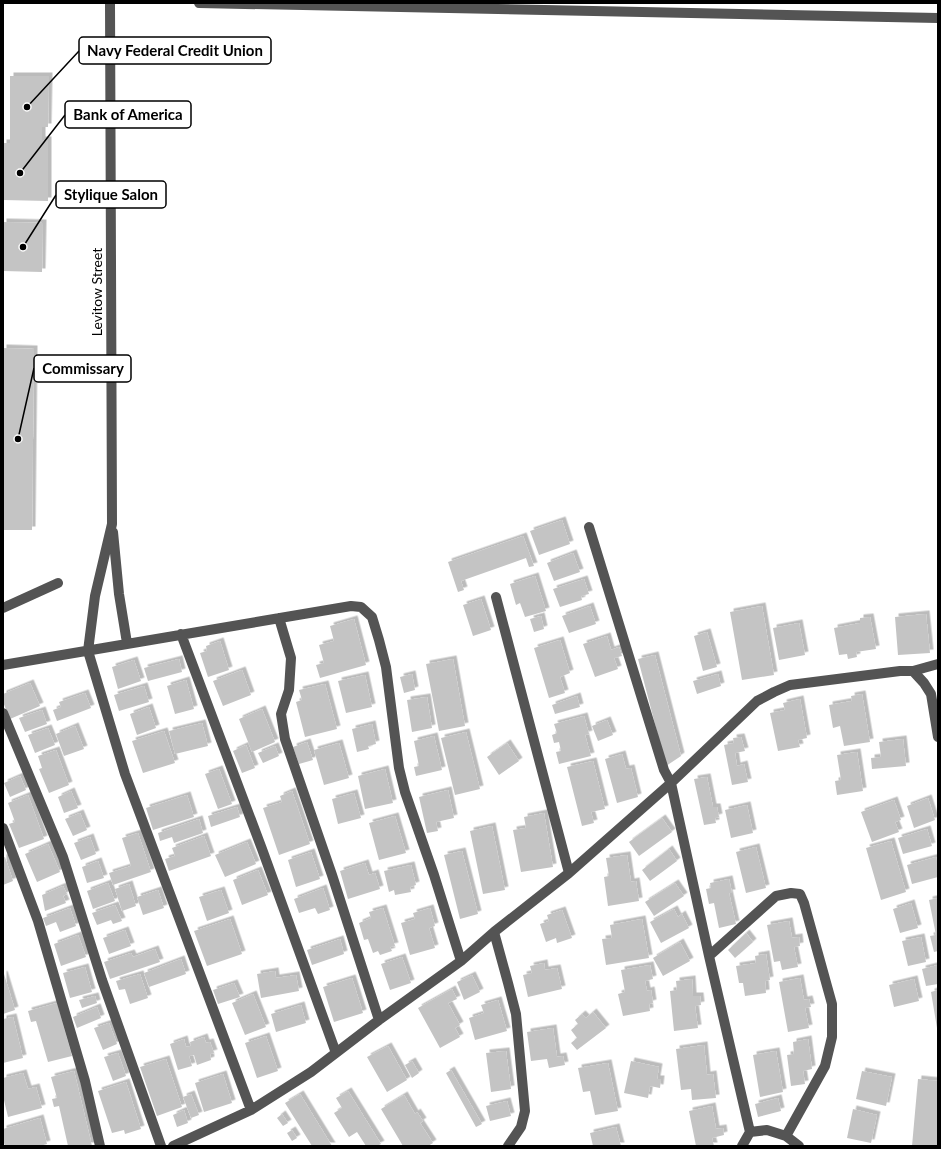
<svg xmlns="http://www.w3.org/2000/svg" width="941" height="1149" viewBox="0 0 941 1149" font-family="Lato,sans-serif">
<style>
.building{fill:#c4c4c4;filter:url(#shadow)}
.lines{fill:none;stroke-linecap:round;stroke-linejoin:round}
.minor{stroke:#545454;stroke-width:10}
.labels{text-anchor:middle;stroke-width:3;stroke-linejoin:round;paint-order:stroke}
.street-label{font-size:14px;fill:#000;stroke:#fff}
.leader{fill:none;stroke:#000;stroke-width:1.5}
.callout-dot{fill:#000;stroke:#fff;stroke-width:1.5}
.callout{fill:#fff;stroke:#000;stroke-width:1.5}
.callout-label{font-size:15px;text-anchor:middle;font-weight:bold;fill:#000}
</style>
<defs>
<filter id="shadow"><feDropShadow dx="3.5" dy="-3.5" stdDeviation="0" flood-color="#0004"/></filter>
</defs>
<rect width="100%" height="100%" fill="#fff"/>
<!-- building -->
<path class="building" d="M10,76h39l-1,51h-6v13h6v61l-45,-1v-57h7z
M3,222l40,1 -1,49 -39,-1z
M3,348l31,1 -2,181h-29z
M562,520l8,24 -31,11 -9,-24z
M523,536l11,30 -5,1 -3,-9 -65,23 3,9 -6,2 -10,-30z
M573,553l7,19 -26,9 -7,-18z
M535,576l11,35 -21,6 -5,-14 -4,2 -6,-21z
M584,579l5,15 -8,2 1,4 -22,7 -7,-18z
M481,599l10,31 -18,6 -10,-31z
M590,606l6,18 -27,9 -7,-17z
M762,606l12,69 -32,5 -12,-68z
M926,614l4,39 -32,2 -3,-38z
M541,616l3,13 -10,3 -4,-13z
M870,617l6,32 -20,3 1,5 -9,2 -1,-5 -8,1 -5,-27 26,-5v-5z
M354,619l12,46 -46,13 -4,-13 8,-2 -5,-18 15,-4 -4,-15z
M799,623l6,32 -26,5 -6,-32z
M707,632l10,35 -14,4 -9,-35z
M607,636l4,14 8,-3 3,9 -8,2 4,11 -23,8 -12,-33z
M560,640l10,33 -10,4 5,16 -16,5 -15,-50z
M220,641l9,29 -21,7 -8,-24 7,-2 -1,-5z
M655,655l26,101 -15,10 -28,-107z
M179,659l3,13 -34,9 -4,-13z
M453,659l12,67 -26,5 -13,-67z
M134,660l7,21 -23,8 -6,-22z
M242,670l9,25 -28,11 -10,-25z
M412,674l3,16 -11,3 -4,-16z
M718,674l3,12 -24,8 -4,-13z
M365,675l7,32 -26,6 -8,-32z
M186,680l8,29 -19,5 -8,-28z
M30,683l10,23 -30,13 -7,-17v-8z
M325,684l12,45 -32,8 -9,-35 6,-2 -3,-10z
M144,686l5,16 -30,9 -5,-16z
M85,693l6,15 -34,13 -4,-11 8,-3 -2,-5z
M862,694l8,48 -26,4 -4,-20 -7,2 -4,-23 23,-4 -1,-5z
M577,696l3,11 -25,7 -3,-9z
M427,697l5,31 -20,4 -5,-32z
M800,699l7,39 -9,2 2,7 -22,4 -8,-38 15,-3 -2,-7z
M149,707l7,21 -19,7 -7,-21z
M262,709l13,33 -23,10 -13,-33z
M42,710l5,14 -22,8 -6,-14z
M584,716l5,18 -4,1 6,21 -32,8 -3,-12 5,-1 -2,-9 -5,1 -2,-8 5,-2 -3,-9z
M607,720l6,15 -15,6 -6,-15z
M202,723l6,23 -33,8 -6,-23z
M372,724l4,20 -8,2 1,3 -12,3 -5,-23z
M75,726l9,23 -20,7 -8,-22z
M48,728l7,17 -20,8 -7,-18z
M164,731l11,32 -32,10 -11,-32z
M466,732l14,57 -25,6 -14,-57z
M434,736l8,34 -26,6 -2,-9 5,-1 -5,-25z
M741,737l4,14 -10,2 2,13 7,-2 4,18 -16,3 -8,-40 10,-2 -1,-5z
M903,739l3,27 -34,3 -1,-11 10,-1 -2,-15z
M307,742l6,18 -14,4 -6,-17z
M339,743l10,35 -25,7 -10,-35z
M507,743l12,18 -20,14 -12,-18z
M246,745l9,23 -13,5 -9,-22z
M275,746l4,10 -16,7 -5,-10z
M56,750l13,35 -20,8 -10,-24 3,-1 -4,-12z
M857,752l6,39 -26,4 -2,-14 6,-1 -4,-25z
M622,754l4,15 5,-1 7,29 -21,6 -12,-44z
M593,761l12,48 -14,3 3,11 -12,3 -15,-59z
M219,769l13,35 -14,5 -13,-35z
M385,769l8,34 -28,6 -7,-33z
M20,776l6,14 -16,7 -6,-14z
M707,777l6,30h4l2,10 -4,1 1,5 -12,2 -10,-46z
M448,790l6,28 -18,4 2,9 -11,2 -8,-36z
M71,791l7,17 -14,5 -6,-16z
M292,791l18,53 -31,11 -16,-47 19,-6 -2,-6z
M354,793l7,25 -23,6 -6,-25z
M28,795l16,44 -25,9 -10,-24 6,-2 -7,-19z
M187,795l7,22 -41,13 -7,-22z
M928,798l7,22 -21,8 -7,-22z
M894,800l7,20 -6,2 4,10 -27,10 -11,-30z
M747,805l6,28 -22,5 -6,-28z
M237,807l3,10 -29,10 -3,-11z
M80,813l7,17 -14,6 -8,-17z
M544,813l9,54 -32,5 -8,-42 13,-2 -2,-11z
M395,816l11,37 -27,7 -10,-37z
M662,818l10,14 -33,24 -10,-14z
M199,819l4,14 -29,10 -2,-6 -12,4 -2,-8z
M492,826l13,64 -22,4 -13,-63z
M927,829l5,17 -29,8 -5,-16z
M138,833l13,39 -38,13 -4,-12 22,-7 -9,-28z
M204,836l7,20 -42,15 -4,-12 10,-3 -3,-8z
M90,837l6,17 -15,6 -7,-17z
M891,841l15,51 -25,8 -15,-52z
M247,842l9,22 -31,13 -10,-22z
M48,844l12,28 -23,10 -12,-28z
M756,847l10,41 -20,5 -10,-41z
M669,849l8,12 -27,20 -8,-11z
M462,851l16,63 -18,5 -16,-64z
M311,852l9,27 -24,8 -8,-27z
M627,855l4,27 5,-1 3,20 -31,5 -4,-29 5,-1 -3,-18z
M5,857l8,24 -10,4v-27z
M936,857l2,8v12l-26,7 -5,-19z
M98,861l6,17 -17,5 -5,-16z
M365,863l4,12 6,-2 5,16 -32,10 -8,-28z
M411,865l5,20 -6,2 1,5 -16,3 -1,-5 -5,2 -5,-21z
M258,870l10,25 -26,10 -9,-25z
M729,879l3,14h-3l7,31 -17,4 -5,-25 -5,1 -3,-15 5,-1 -1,-5z
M108,883l7,18 -22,8 -6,-18z
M675,883l9,13 -30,20 -9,-14z
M129,884l7,22 -14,5 -7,-22z
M63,886l4,8 -4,2 3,7 -21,8 -3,-16z
M323,888l7,22 -12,4 -3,-6 -16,5 -5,-14z
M158,890l6,18 -21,7 -6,-18z
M221,890l8,23 -22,8 -8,-24z
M938,898v53l-4,1 -4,-16 6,-1 -7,-35z
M911,903l7,25 -18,5 -7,-24z
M115,905l7,16 -9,3 -2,-4 -14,5 -5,-12z
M70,908l6,18 -16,6 -4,-10 -10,4 -3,-8z
M383,908l12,38 -5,1 2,4 -12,4 -2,-4 -5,2 -5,-14 -4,1 -5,-17 12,-5 -2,-6z
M430,908l5,18 -6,2 6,20 -25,7 -9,-32 14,-4 -2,-6z
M674,909l4,8 4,-3 7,14 -28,15 -11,-21z
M562,910l10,28 -15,5 -1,-5 -10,4 -6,-18 9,-3 -2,-6z
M230,919l12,35 -35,12 -13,-35z
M642,919l7,39 -43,7 -4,-26 10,-1 -2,-13z
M789,921l3,17 7,-1 1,9 -6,1 4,20 -16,3 -2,-9 -6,1 -7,-37z
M125,930l6,16 -22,8 -6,-16z
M746,933l7,9 -18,16 -7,-8z
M78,935l8,22 -25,9 -7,-22z
M921,937l5,25 -18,4 -6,-25z
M340,939l4,15 -32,11 -5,-15z
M680,942l10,19 -27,15 -10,-18z
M155,949l5,13 -50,17 -6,-17 27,-9 2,4z
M766,954l4,26 -5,1 1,12 -21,3 -2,-13h-4l-3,-17 20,-3 -1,-7z
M402,957l9,26 -21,7 -9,-26z
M181,959l5,15 -37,13 -5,-14z
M544,963l1,7 12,-2 5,21 -34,8 -5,-22 9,-2 -2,-7z
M650,965l3,14 -8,2 2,10 4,-1 2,13 -4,1 1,7 -27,5 -5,-22 7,-2 -4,-22z
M938,965v19l-12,2 -4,-17z
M85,967l7,25 -22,6 -7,-25z
M275,971l1,7 20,-3 3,16 -38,7 -4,-24z
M4,974l11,36 -12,4v-39z
M140,974l8,24 -18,6 -5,-15 -6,1 -3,-9z
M472,975l8,17 -16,8 -7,-18z
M352,978l11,35 -29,9 -11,-35z
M800,978l4,22 5,-1 2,8 -6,1 4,20 -21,4 -9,-50z
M692,979l1,17h7l1,9 -6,1 3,22 -24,3 -4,-40 7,-1 -1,-9z
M914,979l5,22 -25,6 -5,-22z
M234,983l6,14 -22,7 -5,-14z
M452,989l5,10 -9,4 12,22 -5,3 5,9 -20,11 -22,-40z
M938,990v38h-1l-6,-36z
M253,994l13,33 -21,8 -13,-32z
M95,996l2,7 -15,5 -3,-8z
M498,1000l9,31 -32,9 -6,-22 15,-5 -3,-8z
M57,1003l15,53 -24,6 -12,-41 -5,1 -3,-11z
M301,1005l5,18 -30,9 -5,-18z
M97,1007l4,11 -24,10 -4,-11z
M593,1012l13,16 -29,22 -6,-7 6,-5 -6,-8 7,-6 -3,-4 7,-6 4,4z
M13,1017l10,41 -20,5v-44z
M109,1023l8,21 -14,6 -9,-22z
M553,1028l4,29 6,-1 2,9 -16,3 -2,-9 -16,2 -4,-29z
M266,1036l12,35 -21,7 -12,-35z
M204,1037l2,6 4,-1 4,11 -4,1 1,6 -14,5 -3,-10 -5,1 3,10 -14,4 -8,-26 14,-5 2,8 5,-1 -1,-4z
M808,1039l4,30 -9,2 2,13 -14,2 -4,-31 7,-1 -1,-12z
M704,1045l3,30 6,-1 3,24 -24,2 -1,-11 -10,1 -5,-41z
M388,1046l19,34 -20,12 -20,-35z
M506,1051l5,38 -20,3 -5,-39z
M776,1051l7,41 -23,5 -7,-42z
M118,1053l8,23 -13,5 -9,-24z
M166,1059l16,48 -25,9 -17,-49z
M412,1061l7,12 -7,5 -7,-13z
M631,1061l28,6 -2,12h4l-1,9 -10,-2 -2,12 -24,-5z
M608,1063l10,48 -23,4 -5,-24 -7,1 -5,-24z
M451,1070l31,54 -6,3 -30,-54z
M74,1071l18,75h-24l-9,-40 -5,1 -2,-8 5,-1 -6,-21z
M862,1071l30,6 -6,29 -30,-7z
M23,1073l5,16 8,-2 6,21 -34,9 -5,-21v-18z
M223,1074l9,29 -28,9 -9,-29z
M918,1079l20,2v64l-26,1z
M126,1082l15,47 -16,5 -1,-4 -12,3 -14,-42z
M348,1091l33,53 -4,2h-11l-9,-14 -8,5 -15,-24 8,-5 -6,-10z
M191,1094l8,21 -8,3 -8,-21z
M300,1094l32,52h-20l-27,-43z
M404,1095l11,19 2,-2 6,9 -3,2 13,20 -5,3h-25l-22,-37z
M778,1098l3,13 -23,6 -3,-13z
M507,1101l4,15 -21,5 -4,-15z
M712,1106l4,23 7,-1 1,7 -12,3 2,8h-18l-7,-35z
M853,1109l24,6 -6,28 -24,-5z
M184,1110l4,13 -11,4 -4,-12z
M282,1114l6,9 -5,3 -6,-8z
M40,1118l7,26 -7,2h-35l-2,-6v-11z
M616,1127l5,19h-28l-3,-13z
M292,1130l5,8 -5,3 -5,-8z"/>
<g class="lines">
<!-- minor -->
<path class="minor" d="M110,3l2,521 -17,72 -7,55 37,123 126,336
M199,3l739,15
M589,527l75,243 7,13 38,173 41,176 -8,14
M113,532l6,62 8,49
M496,597l73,276
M3,608l55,-25
M279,618l12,40 -2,32 -8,24 4,25 47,136 47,145
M181,634l81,215 74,204
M3,665l348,-59 10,1 11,10 7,23 7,27 13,101 6,24 29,83 27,86
M913,671l25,-7
M3,713l60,144 39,123 59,166
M3,828l35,93 47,160 15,65
M494,932l14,51 8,31 9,97 -4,16 -13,19
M709,956l67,-60 15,-3 9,1 4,9 28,101v33l-7,29 -39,70
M750,1132l17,-2 19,6 13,10
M173,1146l78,-36 60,-38 68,-52 82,-59 33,-29 75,-59 102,-90 86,-82 17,-9 16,-7 110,-14h13l11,12 7,11 7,43"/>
</g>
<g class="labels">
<!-- street labels -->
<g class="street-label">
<text transform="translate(97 292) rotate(-90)" y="5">Levitow Street</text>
</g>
</g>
<!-- callouts -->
<path class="leader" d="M27 107L79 51M20 173L65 115M23 247L56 195M18 439L34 368"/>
<g class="callout-dot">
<circle cx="27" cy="107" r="4"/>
<circle cx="20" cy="173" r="4"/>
<circle cx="23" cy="247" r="4"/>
<circle cx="18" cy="439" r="4"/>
</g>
<g class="callout">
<rect x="79" y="37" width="192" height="27" rx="4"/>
<rect x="65" y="101" width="126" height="27" rx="4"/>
<rect x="56" y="181" width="110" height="27" rx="4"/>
<rect x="34" y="355" width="97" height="27" rx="4"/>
</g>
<g class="callout-label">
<text x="175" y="56">Navy Federal Credit Union</text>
<text x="128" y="120">Bank of America</text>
<text x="111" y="200">Stylique Salon</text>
<text x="83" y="374">Commissary</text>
</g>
<!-- border -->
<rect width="941" height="1149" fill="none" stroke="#000000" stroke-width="8"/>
</svg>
